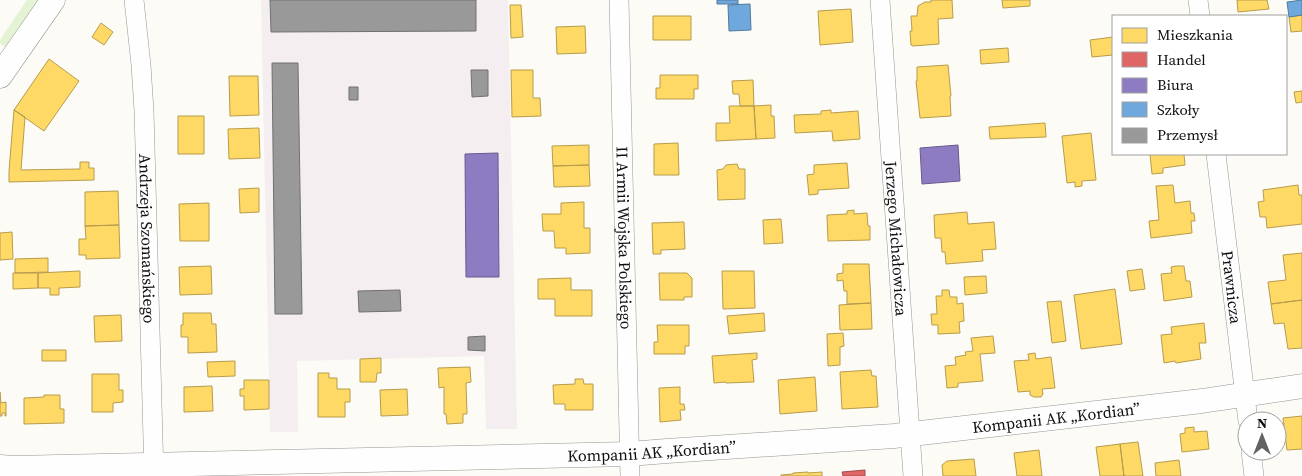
<svg xmlns="http://www.w3.org/2000/svg" width="1302" height="476" viewBox="0 0 1302 476" font-family="'Source Serif 4',serif">
<style>
.industrial{fill:#f4eef1}
.green{fill:#e4f3d3}
.homes{fill:#ffd966;stroke:#b79c4c}
.shops{fill:#e06666;stroke:#a14c4c}
.offices{fill:#8e7cc3;stroke:#685b8d}
.schools{fill:#6fa8dc;stroke:#527a9e}
.industry{fill:#999;stroke:#707070}
.lines{fill:none;stroke-linecap:round;stroke-linejoin:round}
.minor-casing{stroke:#969593;stroke-width:20}
.tertiary-casing{stroke:#969593;stroke-width:25}
.minor{stroke:#fffefe;stroke-width:19}
.tertiary{stroke:#fffefe;stroke-width:24}
.labels{text-anchor:middle;stroke-width:5;stroke-linejoin:round;paint-order:stroke}
.street-label{font-size:16px;fill:#0f0f0f;stroke:#fff}
</style>
<rect width="100%" height="100%" fill="#fcfbf5"/>
<!-- industrial -->
<path class="industrial" d="M261,0h247l9,429h-31l-2,-73 -187,5 1,71h-28z"/>
<!-- green -->
<path class="green" d="M27,0h14l-35,48 -6,-5v-3z"/>
<!-- homes -->
<path class="homes" d="M931,0h21l1,18 -15,1 1,25 -26,2 -2,-1 -1,-14h2l-1,-15h6l1,-10 7,-4h6z
M1002,0h28v6l-27,2z
M1237,0h30l2,9 -31,3z
M510,5h11l2,32 -12,1z
M851,9l2,33 -33,3 -2,-34z
M1302,15v16l-11,1 -2,-15z
M653,16h38v24h-38z
M101,23l12,9 -9,13 -12,-8z
M585,26l1,27 -29,1 -1,-27z
M1113,37v18l-21,2 -2,-17z
M1008,48l1,14 -28,2 -1,-14z
M49,59l30,22 -35,50 -30,-21z
M948,65l3,31h-1l1,20 -31,2 -4,-37h1v-14z
M511,70h22v28h7l1,18 -29,1z
M660,75h38v14h-4v10h-38v-11h4z
M229,76h29l1,39 -29,1z
M753,80l1,26h-14l-1,-12h-6l-1,-13z
M1302,91v11l-6,1 -2,-11z
M771,105v11h3l1,22 -19,1 -2,-33z
M729,106h25l2,33 -40,2v-18h14z
M14,110l11,7 -4,53 59,-1v-7h9v6h5v12l-85,2v-11z
M831,110v3l27,-2 2,28 -27,2 -1,-10 -37,2 -1,-18 27,-1v-3z
M178,116h26v38h-26z
M1045,123l1,14 -56,2 -1,-12z
M259,128l1,30 -31,1 -1,-30z
M1091,133l5,47 -14,1v5l-7,1v-5l-8,1 -5,-47z
M678,143l1,32h-25v-31z
M589,145v20l-36,1 -1,-20z
M1150,154h34l1,11 -22,3v5l-11,1z
M847,163l2,25 -31,2v4l-9,1 -2,-20 7,-1v-9z
M737,164l2,5h6v30l-27,1 -1,-30 6,-1 3,-4z
M589,165l1,21 -36,1 -1,-21z
M1173,185l2,18 15,-2 1,12h3l1,8h-4l1,12 -41,5 -2,-17 10,-1 -3,-34z
M1298,185l1,10h3v29l-35,4 -1,-11h-6l-2,-15 6,-1 -1,-11z
M259,188v24l-19,1 -1,-24z
M118,191l1,34 -34,1v-34z
M584,202v26h6v25l-24,1v-6h-11l-1,-17h-11l-1,-17h19v-11z
M209,203v38h-29l-1,-37z
M854,210v4l13,-1 1,13h2v14l-42,1 -1,-26 20,-1v-3z
M967,212l1,12 26,-2 2,27 -14,1 1,11 -37,3 -1,-12h-3l-1,-14h-6l-1,-23z
M781,219l2,24 -19,1 -1,-24z
M684,222l1,27 -24,1v4h-8l-1,-31z
M119,225l1,33 -34,1v-4h-7v-16h7l-1,-13z
M12,232l1,27 -13,1v-27z
M1302,253v47l-31,4 -3,-22 18,-2 -3,-25z
M48,258v14l-33,1v-14z
M843,264h26l2,39 -24,1v-13h-3l-1,-11 -6,1v-7l6,-1z
M211,266l1,28 -32,1 -1,-28z
M1176,266h8l2,15h4l2,16 -28,4 -3,-27 11,-1 -1,-6z
M1142,269l3,20 -15,2 -3,-20z
M80,271v16l-21,1v7h-9v-7h-12v-15z
M722,271h32l1,37 -32,1z
M13,273h25v15l-25,1z
M659,273h28l5,5v19h-8v3h-24z
M986,276l1,17 -22,2 -1,-18z
M571,278v12h21v26h-37v-17h-17v-20z
M1115,289l7,55 -41,5 -7,-54z
M942,290h7l1,7h7v7l6,-1 1,18 -5,1 1,11 -22,1v-9h-6l-1,-11h6l-1,-18h6z
M1302,300v48l-14,1 -4,-26 -10,1 -3,-20z
M1061,301l5,40 -14,2 -5,-41z
M871,303l1,26 -32,1 -1,-25z
M183,313h28l1,11h4l1,28 -29,1v-16h-7v-12h2z
M764,313l1,18 -36,3 -2,-18z
M121,315l1,26 -27,1 -1,-26z
M1204,323l2,20h-7l2,16 -25,4 -1,-2 -11,2 -3,-28 11,-1 -1,-7z
M657,325h32v21h-4v8h-31v-12h4z
M843,333l1,13 -4,1v18l-12,1 -1,-32z
M993,336l2,17 -15,1 3,27 -25,2v4l-11,1 -2,-22 11,-1 -1,-8 11,-2 -1,-3 8,-1 -2,-13z
M42,350h24v11h-24z
M757,353v6l-5,1 2,22 -28,1v-1l-12,1 -2,-27z
M1035,353l1,6 15,-2 4,31 -13,1 1,5 -2,3h-7l-4,-2v-4l-12,1 -4,-31 15,-1 -1,-6z
M381,358v15h-4l-1,9h-16v-23z
M235,361v15l-27,1 -1,-15z
M470,367l1,15 -5,1 1,31h-4v9l-16,1 -1,-10h-2v-27l-5,1 -1,-20z
M871,370l1,6h4l2,31 -36,2 -2,-37z
M318,373h11v5h8v11h13v13h-5v15h-27z
M92,374h27v16h4v12l-10,1v9h-21z
M815,377l2,34 -37,3 -2,-34z
M575,379h8l1,5h9v26h-28v-6h-11l-1,-19 22,-1z
M244,380h25v29l-25,1v-14h-4v-7h4z
M212,386l1,25 -29,1v-25z
M680,387v17h4l1,6h-5l1,10 -21,2 -1,-34z
M407,389l1,26 -27,1 -1,-26z
M0,392l1,11 5,-1v14h-1v-3h-3v3h-2z
M44,395h16v14h4v14l-40,1v-26l20,-1z
M1302,416v33l-15,1 -4,-32z
M1194,427v5l13,-1 2,18 -27,3 -2,-18 5,-1v-5z
M1138,442l5,34h-19l-4,-32z
M1120,444l4,32h-24l-4,-29z
M1039,450l3,26h-25l-3,-23z
M974,459l2,17h-33l-1,-11 5,-4z
M1179,460l2,16h-25l-1,-13z
M808,472v1l14,-1v4h-41v-1l12,-1v-1z"/>
<!-- shops -->
<path class="shops" d="M865,470v6h-22l-1,-4z"/>
<!-- offices -->
<path class="offices" d="M958,145l2,36 -38,3 -2,-36z
M498,153l1,124h-33l-1,-123z"/>
<!-- schools -->
<path class="schools" d="M717,0h21v4h-21z
M1302,0v15l-13,2 -2,-15z
M750,4l1,26 -22,1 -1,-26z"/>
<!-- industry -->
<path class="industry" d="M270,0h206v31l-205,1z
M272,63h26l4,251h-27z
M471,70h17v26l-16,1z
M349,87h9v13h-9z
M400,290l1,21 -42,1 -1,-21z
M485,336v15l-17,-1v-13z"/>
<g class="lines">
<!-- minor casing -->
<g class="minor-casing">
<g id="minor">
<path id="s1" d="M134,0l7,65 3,46 10,365"/>
<path id="s2" d="M619,0l11,476"/>
<path id="s3" d="M880,0l33,476"/>
<path d="M1198,0l2,16"/>
<path id="s4" d="M1216,154l32,267"/>
<path d="M1251,451l3,25"/>
</g>
</g>
<!-- tertiary casing -->
<g class="tertiary-casing">
<g id="tertiary">
<path d="M0,76l53,-76"/>
<path id="s5" d="M0,467l14,1 487,-11 128,-3 38,-3 227,-15 308,-35 100,-15"/>
</g>
</g>
<!-- minor -->
<use href="#minor" class="minor"/>
<!-- tertiary -->
<use href="#tertiary" class="tertiary"/>
</g>
<g class="labels">
<!-- street labels -->
<g class="street-label">
<text dy="6" stroke="none"><textPath href="#s1" startOffset="239">Andrzeja Szomańskiego</textPath></text>
<text dy="6" stroke="none"><textPath href="#s2" startOffset="238">II Armii Wojska Polskiego</textPath></text>
<text dy="6" stroke="none"><textPath href="#s3" startOffset="239">Jerzego Michałowicza</textPath></text>
<text dy="6" stroke="none"><textPath href="#s4" startOffset="134">Prawnicza</textPath></text>
<text dy="6" stroke="none"><textPath href="#s5" startOffset="1058">Kompanii AK „Kordian”</textPath></text>
<text dy="6" stroke="none"><textPath href="#s5" startOffset="652">Kompanii AK „Kordian”</textPath></text>
</g>
</g>
<!-- legend -->
<rect x="1112" y="15" width="175" height="140" fill="#ffffff" stroke="#9f9f9f"/>
<rect x="1122" y="28" width="25" height="15" fill="#ffd966" stroke="#9f9f9f"/>
<text x="1157" y="40" font-size="15" fill="#0f0f0f">Mieszkania</text>
<rect x="1122" y="52" width="25" height="15" fill="#e06666" stroke="#9f9f9f"/>
<text x="1157" y="65" font-size="15" fill="#0f0f0f">Handel</text>
<rect x="1122" y="78" width="25" height="15" fill="#8e7cc3" stroke="#9f9f9f"/>
<text x="1157" y="90" font-size="15" fill="#0f0f0f">Biura</text>
<rect x="1122" y="102" width="25" height="15" fill="#6fa8dc" stroke="#9f9f9f"/>
<text x="1157" y="115" font-size="15" fill="#0f0f0f">Szkoły</text>
<rect x="1122" y="128" width="25" height="15" fill="#999999" stroke="#9f9f9f"/>
<text x="1157" y="140" font-size="15" fill="#0f0f0f">Przemysł</text>
<!-- north arrow -->
<g transform="translate(1262 436)"><circle r="24" fill="#ffffff" stroke="#9f9f9f"/>
<path d="M0-4L9 19L0 12L-9 19Z" fill="#626260"/>
<text y="-8" font-size="14" font-weight="bold" text-anchor="middle" fill="#0f0f0f">N</text>
</g>
</svg>
